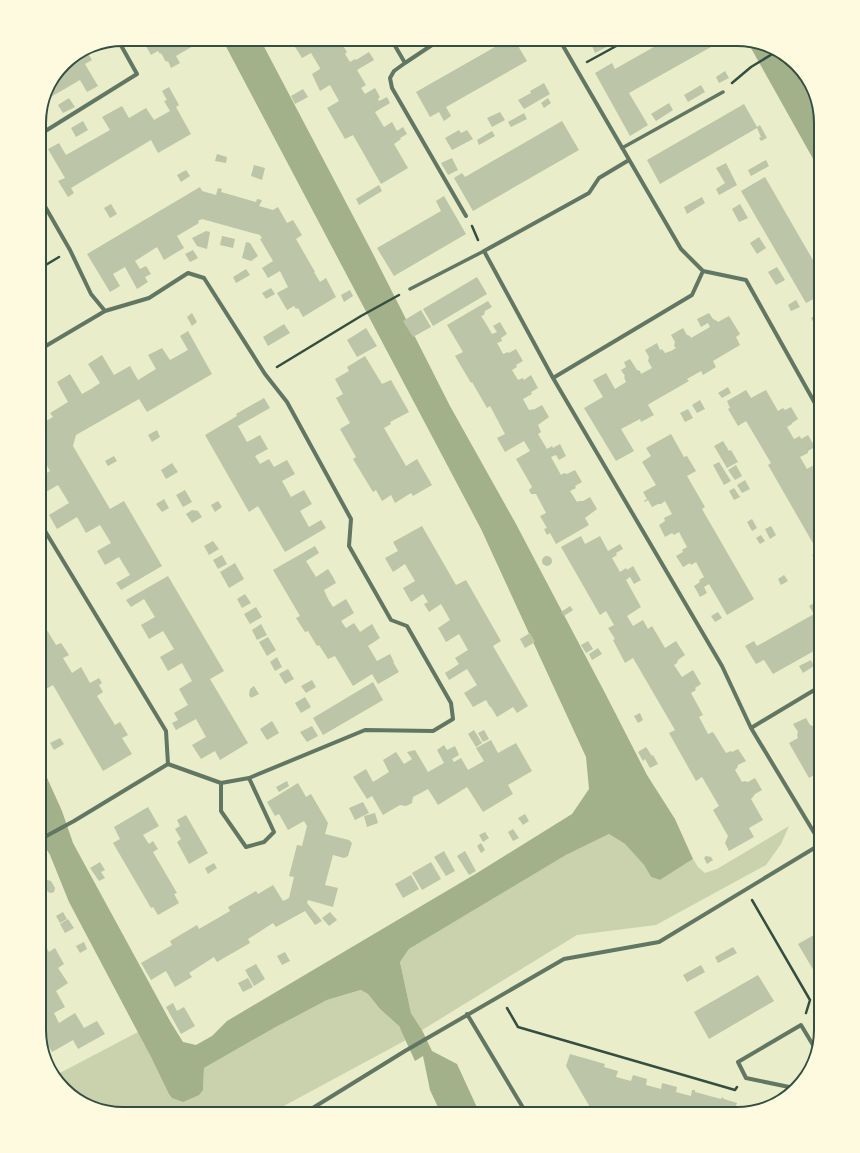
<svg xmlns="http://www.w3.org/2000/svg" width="860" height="1153" viewBox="0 0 860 1153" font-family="Inter,sans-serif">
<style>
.green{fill:#cad2ad}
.water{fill:#a3b18a}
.building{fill:#bcc5a7}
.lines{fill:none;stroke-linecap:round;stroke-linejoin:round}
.path{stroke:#344e41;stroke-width:2.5}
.pedestrian{stroke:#617663;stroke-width:3.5}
.minor{stroke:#617663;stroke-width:4}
.rim{fill:none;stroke:#344e41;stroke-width:2}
</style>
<rect width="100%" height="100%" fill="#e9edc9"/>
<!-- green -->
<path class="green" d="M789,826l-8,18 -15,21 -110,60 -79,10 -155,95 -11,-17 -11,-51 9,-13 157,-94 43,-21 16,10 19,21 7,12 9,3 33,-21 5,8 7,6 12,-4z
M362,990l6,4 12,15 19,17 7,14 -137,74h-151l-37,-11 -27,-27 84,-44 14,27 51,31 1,-22 70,-40 53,-28z"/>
<!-- water -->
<path class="water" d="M222,39h38l111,211 79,156 66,118 89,169 42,82 28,44 18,40 -33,21 -9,-3 -7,-12 -19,-21 -16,-10 -43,21 -157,94 -9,13 11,51 11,17 10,21 25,13 23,50h-39l-11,-24 -7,-34 -8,5 -16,-35 -19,-17 -12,-15 -7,-4 -34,10 -53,28 -70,40 -1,22 -4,5 -16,7 -11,-4 -3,-4 -17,-35 -83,-157 -19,-47 -11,-18v-77l23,51 11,32 97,178 13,21 13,3 16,-9 15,-15 250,-148 95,-59 17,-25 -3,-32 -105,-228z
M747,41l32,9 31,31 11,42v50z"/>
<!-- building -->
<path class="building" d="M142,39h56l2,3 -24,14 4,7 -9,5 -3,-7 -2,1 -5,-9 -1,1 -2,-3 -7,4z
M297,39h42l8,13 -2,2 5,8 5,-3 1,1 13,-8 5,8 -17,10 9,15 -5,3 4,6 10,-6 5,9 -2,2 1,2 8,-4 3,6 -15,9 9,15 8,-5 5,9 6,-4 4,7 -7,4 1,1 -7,5 14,24 -27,16 -28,-49 -8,4 -18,-31 12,-7 -9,-16 -10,6 -8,-17 8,-5v-1l-9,-15 -9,5 -10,-16z
M509,39h5l13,22 -81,46 5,9 -7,5 -5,-9 -9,5 -14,-25z
M603,39h9l2,4 -19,10 -3,-7z
M668,39h38l5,8 -82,46 19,32 -18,11 -35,-63 17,-10 3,6z
M85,49l7,11 -7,4 13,22 -11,6 -7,-12 -36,21 4,-15 19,-26z
M725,71l4,7 -10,5 -3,-6z
M544,83l6,11 -26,15 -6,-9 13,-7 -1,-2z
M701,85l4,7 -17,10 -4,-7z
M169,87l10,18 -3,2 15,27 -33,19 -7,-13 -80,48 3,5 -6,4 -10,-16 7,-3 -17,-29 11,-6 7,12 44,-25 -8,-13 20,-11 7,12 17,-10 8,12 16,-9 -6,-10 3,-1 -5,-9z
M303,89l5,8 -13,7 -4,-8z
M69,98l6,9 -12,6 -5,-8z
M548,98l3,5 -7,5 -3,-5z
M669,103l4,7 -17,11 -5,-7z
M744,104l13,23 3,-2 7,13 -6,3 -2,-3 2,-1 -4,-9 -97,56 -13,-24z
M500,112l5,8 -13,7 -5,-9z
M524,113l3,6 -16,8 -3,-5z
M83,121l5,9 -12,7 -5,-9z
M562,121l17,29 -106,61 -19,-33 8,-5 3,4z
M459,130l2,3 6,-3 6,9 -21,11 -7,-12z
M492,131l3,5 -16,9 -2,-5z
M217,154l10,3 -1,6 -11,-2z
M452,158l6,12 -10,5 -7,-12z
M766,160l3,6 -18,10 -3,-6z
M726,163l11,22 -18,10 -3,-6 9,-6 -9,-15z
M254,165l11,3 -3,12 -11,-4z
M186,170l4,6 -9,6 -4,-7z
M765,177l56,97v21l-15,8 -65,-112z
M379,185l3,6 -23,14 -3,-6z
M200,187l2,4 14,4 2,-7 4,1 -1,3 35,10 1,-3 5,1 -3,6 14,4 5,-3 9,16 6,-3 9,15 -6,4 19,33h-1l6,10 6,-4 10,19 -33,20 -5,-9 -2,1 -2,-3 -7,4 -10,-17 11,-6 -8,-16 -12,7 -6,-10 11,-7 -13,-22 2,-1 -2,-3 -58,-16 -4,2 1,2 -22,13 7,12 -20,12 -7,-13 -22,14 5,8 6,-3 5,8 -6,3 3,5 -11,7 -12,-22 -12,7 7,12 -10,6 -23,-38z
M444,196l22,38 -72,42 -17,-28 64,-37 -5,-10z
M702,197l3,6 -18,11 -3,-7z
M111,204l6,10 -7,4 -6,-10z
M740,204l8,14 -9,4 -7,-13z
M206,231l4,1 -3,17 -10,-3 -5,-8z
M222,236l13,3 -2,9 -13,-3z
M759,237l7,11 -9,6 -7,-11z
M246,242l4,1 8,13 -7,5 -9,-3z
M193,250l5,8 -8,4 -5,-8z
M777,267l8,13 -9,5 -8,-13z
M246,269l4,6 -14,8 -3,-6z
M477,277l10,17 -54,32 -10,-17z
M271,288l4,6 -9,5 -4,-6z
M350,290l3,6 -9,6 -3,-7z
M796,300l4,7 -9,4 -3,-6z
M488,301l4,6 -7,4 -1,4 -3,1 4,6 7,12 5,-2 -4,-6 7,-4 7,12 -6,4 1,3 -5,2 3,5 3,6 5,-2 1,1 7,-4 7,12 -7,4 1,2 -5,3 6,10 5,-2 1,2 7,-5 7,13 -7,4 1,2 -9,5 6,11 6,-1 7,-4 7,12 -11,8 3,7 -3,2 9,15 5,-3 1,2 7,-4 6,12 -7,4 -3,-5 -5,2 10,18 3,-2 3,1 8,-4 7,12 -7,4 1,2 -6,3 7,11 2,-1h4l7,-4 7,12 -12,9 4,7 -33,19 -6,-11 -3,2 -3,-6 3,-1 -7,-12 6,-3 -10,-19h-5l-2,-4 3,-3 -16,-28 14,-8 -6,-10 -19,11 -8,-14 8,-4 -15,-28 -3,2 -15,-26 -1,1 -16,-27 8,-4 -16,-27z
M421,310l10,17 -18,10 -10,-16z
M821,312v24l-10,-18z
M192,313l5,9 -5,4 -5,-9z
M709,313l4,6 4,2 1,1 11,-6 11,18 -4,3 4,8 -27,16 3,6 -13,8 -2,-4 -14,8 2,2 -40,23 -1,1 6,10 -13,7 -1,-3 -19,10 13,22 -18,10 -32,-53 19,-11 -10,-17 13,-7 9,16 11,-7 -2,-5 1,-1 -4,-6 5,-3 -2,-5 6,-3 7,11 3,1 1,3 11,-6 -4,-7 1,-4 -4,-7 12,-7 3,7 2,-1 3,4 6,-2 5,-3 -2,-2 1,-4 -4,-7 12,-7 4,7 3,1 1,2 19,-11 -2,-4 -7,4 -4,-8z
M284,324l6,9 -22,13 -5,-9z
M366,328l11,18 -20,11 -10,-17z
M188,331l24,43 -65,38 -8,-13 -63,36 -3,11 37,63 14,-8 38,65 -41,24 -5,-7 14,-8 -11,-18 -14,8 -8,-14 14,-8 -11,-18 -14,8 -9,-16 -20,12 -8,-14 20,-12 -11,-18 -19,11v-19l11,-6 -11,-19v-4l3,-1 -3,-5v-17l14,-8 -3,-4 18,-11 -11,-20 13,-8 12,20 9,-5 9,-6 -12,-19 14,-9 12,20 16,-9 8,14 18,-11 -8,-14 14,-7 8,12 18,-10 -8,-14z
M365,356l17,28 9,-4 18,32 -19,10 1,2 -7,4 22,38 11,-7 15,26 -19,11 -2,-3 -16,10 -4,-8 -9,6 -6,-11 -3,2 -20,-33 3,-2 -16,-28 10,-6 -14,-25 7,-4 -8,-15 14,-8 -2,-4z
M728,387l3,6 -9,5 -4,-5z
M746,390l5,8 15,-8 12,21 5,-3 2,2 6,-3 7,12 -6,4v1l-5,3 4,7 3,5 6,-3 1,3 7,-4 7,12 -7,4v2l-8,4 7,12 5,-3 2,2 7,-4v19l-4,3 4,7v69l-4,2 -5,-9 6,-3 -50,-87 3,-2 -25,-42 -8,5 -10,-17 2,-1 -3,-7z
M264,398l6,10 -32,18 9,16 13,-7 8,14 -13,7 5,8 9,-5 5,8 13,-7 8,14 -13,7 9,16 13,-7 8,14 -12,7 9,16 12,-7 5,8 -41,24 -27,-46 -9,6 -44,-77 32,-19 -1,-2z
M700,400l5,9 -8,4 -5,-8z
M688,409l5,9 -8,4 -5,-9z
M157,430l3,7 -8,5 -4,-7z
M671,434l13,23 3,-1 9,15 -9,5 18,31 -3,2 52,90 -27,16 -18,-31 -5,3 3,6 -7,4 -6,-11 6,-4 -1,-2 5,-3 -8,-15 -5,3 -1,-2 -7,4 -7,-11 7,-4 -1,-2 5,-3 -8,-15 -5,3 -2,-2 -7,4 -6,-12 6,-4 -1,-3 8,-4 -7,-13 -4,3h-3l-6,3 -4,-7 -3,2 -1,-1 3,-2 -4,-7 13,-7 -14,-23 9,-6 -5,-8z
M723,441l6,10 2,-1 7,12 -11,6 -13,-22z
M114,456l3,5 -9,5 -3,-5z
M719,462l12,19 -7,4 -11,-20z
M172,463l6,9 -12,7 -5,-9z
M736,465l6,11 -7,4 -7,-10z
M745,480l5,9 -8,4 -5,-8z
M734,488l6,9 -6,3 -5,-9z
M185,490l7,12 -9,5 -7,-12z
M164,499l5,9 -7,4 -6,-8z
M218,501l4,6 -7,5 -4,-7z
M192,510l6,1 4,6 -10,6 -6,-9z
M752,519l5,9 -5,3 -5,-9z
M422,526l34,59 10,-5 35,61 -8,5 35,60 -11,7 -4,-6 -16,10 -6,-10h-1l-4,-7 -13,7 -9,-14 13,-8 -10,-16 -18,11 -4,-7 14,-9 -4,-6 13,-8 -9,-16 -13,8 -8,-14 12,-8 -9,-16 -12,8 -5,-8 4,-2 -5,-8 -12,8 -8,-14 12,-7 -10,-17 -12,8 -8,-14 13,-7 -5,-9z
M771,526l5,9 -6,4 -5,-10z
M761,535l4,6 -5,3 -4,-6z
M581,536l4,8 15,-8 8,15 12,-7 3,5 -7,4 1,2 -5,3 8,14 6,-4 1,2 6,-4 8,14 -7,4 -4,-7 -4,3 15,27 -14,9 6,10 10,-6 5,9 4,-3 13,22 11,-7 9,14 -7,5 -1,3 -3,2 8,12 11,-7 8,14 -6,4 1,2 -5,3 12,22 -4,2 9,17 5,-2 13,21 5,-2 1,1 6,-3 8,12 -8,4 -1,3 -2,2 7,12 2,-1 4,1 7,-4 7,12 -7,4 -2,3 -2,2 12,21 -14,8 5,9 -25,14 -4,-8 3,-7 -15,-26 6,-4 -17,-29 -6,4 -27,-48 6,-3 -42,-72 -8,5 -12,-23 2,-1 -7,-11 6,-3 -8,-14 -6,4 -39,-68z
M213,541l6,8 -10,6 -5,-9z
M315,546l4,7 -13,8 10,16 12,-8 5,8 3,6 -12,7 4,9 5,8 13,-8 8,14 -13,8 5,7 8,-5 6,9 12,-8 8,14 -12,8 9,15 13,-7 4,8h-1l6,10 -21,12 -6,-10 -19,12 -18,-30 -7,3 -9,-14 -2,1 -9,-15 -3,1 -9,-14 4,-2 -27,-46z
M222,555l5,9 -9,5 -5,-9z
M542 561a5 5 0 1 1 10 0a5 5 0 1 1-10 0Z
M235,563l9,16 -15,9 -9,-16z
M784,575l4,6 -7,4 -3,-6z
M168,576l56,95 -14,8 38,64 -28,17 -5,-9 -14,8 -9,-14 14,-8 -10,-18 -20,11 -4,-7 6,-3 -4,-7 14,-8 -9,-16 13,-8 -10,-18 -14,8 -8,-14 14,-8 -11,-18 -14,8 -8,-14 14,-8 -11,-18 -13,8 -5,-7z
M245,594l6,9 -9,5 -5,-9z
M821,599v48l-48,27 -9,-14 -8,4 -11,-18 9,-5 3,5 57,-32 -5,-8z
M570,606l3,4 -9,6 -3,-4z
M256,607l6,10 -12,7 -6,-10z
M718,612l4,6 -7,4 -4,-6z
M39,617l17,28 5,-2 8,12 -6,3 9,15 9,-6 9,16 9,-5 3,5 -3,2 4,7 -6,4 18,29 5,-3 8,13 -6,3 10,16 -29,17 -50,-86 -14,8v-6l2,-1 -2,-4z
M261,624l6,11 -10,5 -5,-10z
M530,633l5,9 -10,6 -5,-9z
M268,637l8,13 -9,6 -8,-14z
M588,641l5,8 -7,4 -5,-8z
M598,648l4,6 -10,6 -3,-6z
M277,657l5,10 -7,4 -5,-9z
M811,660l3,6 -11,7 -4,-7z
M288,669l6,10 -9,5 -6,-10z
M312,680l4,7 -10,6 -5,-7z
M373,682l10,18 -60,35 -10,-17z
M254,686l5,8 -8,4 -2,-3 1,-6z
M305,697l6,10 -10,6 -6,-10z
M640,713l3,7 -5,3 -4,-7z
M806,718l4,7 3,1 1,2 7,-3v46l-12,7 -20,-35 9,-5 -1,-3 1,-3 -5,-8z
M272,721l7,12 -12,7 -7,-11z
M312,726l6,10 -11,6 -7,-10z
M474,730l8,13 -6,4 -8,-13z
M484,730l5,9 -6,3 -5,-9z
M60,738l4,6 -10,6 -4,-7z
M491,740l7,13 18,-10 16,28 -24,14 5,9 -30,18 -16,-25 -29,18 -10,-16 -15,8 -1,6 -6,3 -6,-1 -17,10 -11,-19 -5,3 -14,-22 13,-8 7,13 16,-10 -6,-12 13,-8 8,12 8,-5 -5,-7 8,-2 13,22 16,-9 -7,-13 7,-5 3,5 8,-4 4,9 -7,4 2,3 7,-4 7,12 16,-9 -8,-13z
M646,747l6,9 1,-1 5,9 -8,4 -5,-9 -2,2 -5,-9z
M287,781l2,5 -10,6 -3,-5z
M298,783l8,14 5,-3 17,29 -3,11 24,6 3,3 -4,13 -4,2 -11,-3 -8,30 13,3 -5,19 -25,-7 -1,3 15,18 -7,4 -10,-14 -29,16 -3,-4 -25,16 2,4 -33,19 -3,-5 -25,16 3,4 -17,10 -9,-16 -15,9 -10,-17 31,-18 -2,-4 27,-16 2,4 31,-18 -2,-4 28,-16 2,3 15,-9 10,16 6,-3 5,-21 -5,-1 8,-31 5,1 5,-20 -3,-5 -16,9 -9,-16 -4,2 -8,-14z
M363,802l6,11 -14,7 -6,-12z
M148,807l11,19 -16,9 6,9 4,-3 5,8 -5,3 24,41 -3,1 5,9 -21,12 -5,-8 -2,1 -38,-65 7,-4 -6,-12z
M375,813l3,10 -11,4 -3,-11z
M525,814l4,7 -6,4 -5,-7z
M186,815l22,38 -19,11 -12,-22 4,-3 -6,-10 5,-3 -3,-6z
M513,829l6,9 -6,3 -5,-9z
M485,832l4,6 -6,4 -4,-7z
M481,843l4,7 -4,3 -4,-7z
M444,851l11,20 -9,5 -12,-19z
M465,851l11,20 -7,4 -12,-19z
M706,856l5,1 2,3 -6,4 -3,-6z
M100,862l5,8 -4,2 4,6 -6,3 -9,-13z
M431,862l10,17 -19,11 -10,-17z
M214,863l3,5 -9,6 -3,-6z
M411,875l8,14 -16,9 -8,-14z
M47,880l4,1 4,7 -1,4 -3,1 -3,-1 -4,-7 1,-4z
M63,912l4,7 -7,4 -4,-7z
M330,912l7,8 -8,6 -7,-8z
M68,919l6,9 -9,5 -5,-9z
M821,931v52l-23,-39z
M39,934l10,18 6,-4 9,16 -6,4 10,15 -12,8 9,16 -11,6 5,10 16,-10 9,15 13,-7 8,13 -27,15 -5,-9 -21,12 -5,-9h-2l-1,-3 -2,2 -3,-12z
M84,942l3,7 -7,4 -4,-7z
M733,947l4,6 -19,10 -3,-6z
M285,952l5,9 -8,4 -5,-9z
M256,964l9,15 -11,7 -9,-16z
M701,965l4,7 -18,10 -4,-7z
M758,975l16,26 -65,38 -15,-27z
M248,978l5,9 -10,5 -5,-9z
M173,1003l4,8 7,-4 11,19 -14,8 -15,-27z
M570,1054l35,10 -1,3 14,4 -2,6 15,4 2,-6 14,4 -1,6 15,4 1,-6 15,4 -1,5 15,4 1,-6h3v2l26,7 1,-2 2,2 13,4 -2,6 11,3 -9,2h-112l-19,-5 -8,5h-4l-28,-48z
M504,1107l3,7h-15z"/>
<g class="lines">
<!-- path -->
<path class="path" d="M587,62l42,-23
M732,83l19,-16 28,-17
M472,226l6,14
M39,269l20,-12
M277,367l84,-51 38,-21
M752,900l58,100 -4,13
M507,1008l11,19 217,63 2,-3"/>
<!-- pedestrian -->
<path class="pedestrian" d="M622,148l101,-56
M410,289l74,-38"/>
<!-- minor -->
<path class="minor" d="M391,39l14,24 36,-24
M559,39l122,210 22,22 43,9 75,134
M405,63l-11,8 -4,7 2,10 74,128
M39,135l98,-61 -19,-34
M39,196l31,54 21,44 14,17
M553,378l139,-83 11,-24
M39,521l127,210 2,33 53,19 28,-5 116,-48 68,1 20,-12 -2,-16 -44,-77 -16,-6 -42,-74 2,-27 -64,-117 -22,-28 -61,-96 -16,-5 -39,25 -44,13 -66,39
M751,728l70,-42
M221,783v28l25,36 18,-5 10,-10 -25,-54
M39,840l35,-19 94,-57
M467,1014l58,97 8,3
M794,1088l-48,-10 -8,-16 63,-37 15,25
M303,1114l102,-63 159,-92 95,-17 162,-98 -70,-116 -29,-62 -169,-288 -69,-127 105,-58 10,-15 30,-18"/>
</g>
<!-- crop -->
<path d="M0 0H860V1153H0ZM123 46H737A77 77 0 0 1 814 123V1030A77 77 0 0 1 737 1107H123A77 77 0 0 1 46 1030V123A77 77 0 0 1 123 46Z" fill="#fefae0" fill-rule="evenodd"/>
<path class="rim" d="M123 46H737A77 77 0 0 1 814 123V1030A77 77 0 0 1 737 1107H123A77 77 0 0 1 46 1030V123A77 77 0 0 1 123 46Z"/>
</svg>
